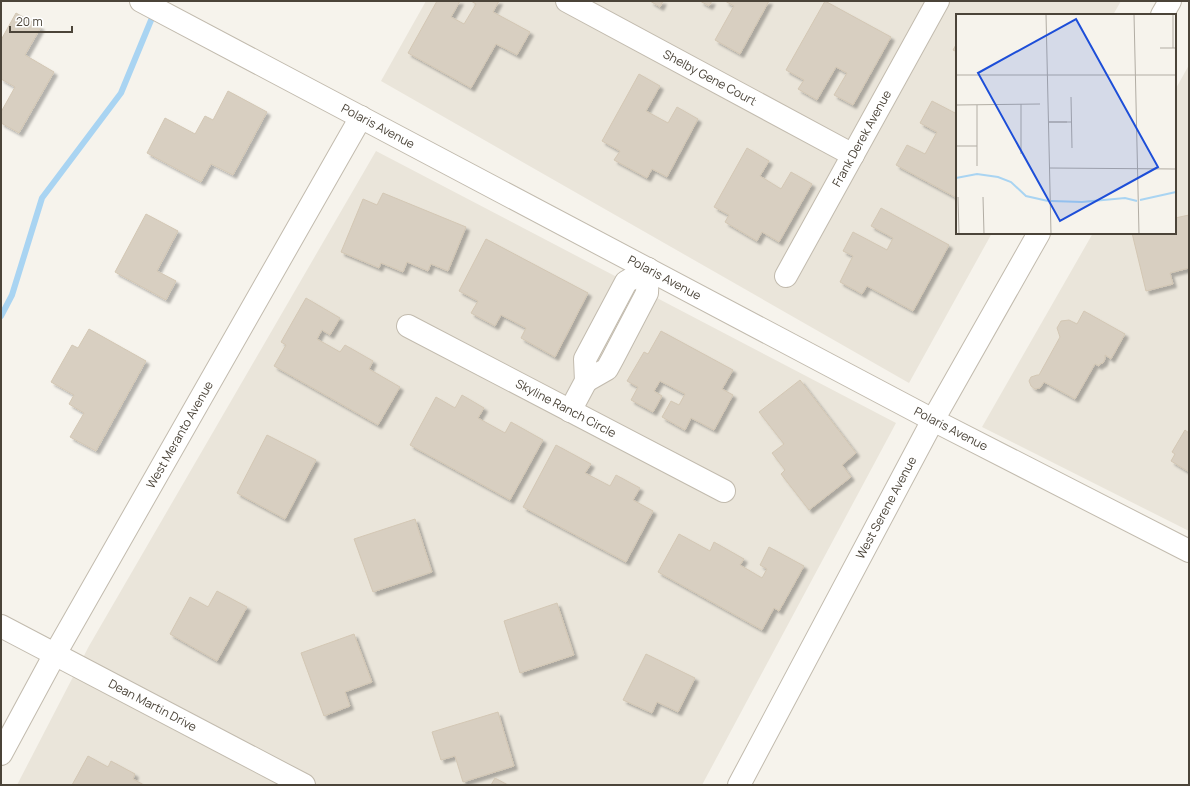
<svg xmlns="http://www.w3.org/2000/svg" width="1190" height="786" viewBox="0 0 1190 786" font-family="Manrope,sans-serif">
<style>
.residential{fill:#eae5da}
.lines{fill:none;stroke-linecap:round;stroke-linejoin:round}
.stream{stroke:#a9d4f2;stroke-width:6}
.building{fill:#d8cfc1;stroke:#d3c7b4;filter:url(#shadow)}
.minor-casing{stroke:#c2bbae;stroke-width:24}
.minor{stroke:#fff;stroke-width:22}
.labels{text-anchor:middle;stroke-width:4;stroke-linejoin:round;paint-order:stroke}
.street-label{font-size:12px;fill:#4b4439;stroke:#fff}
.inset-river{fill:none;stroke:#a9d4f2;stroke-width:2}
.inset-road{fill:none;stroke:#b2ada4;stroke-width:1}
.view{fill:#1d4ed8;fill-opacity:0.15;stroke:#1d4ed8;stroke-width:2}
.inset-edge{fill:none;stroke:#4b4439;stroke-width:2}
</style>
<defs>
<filter id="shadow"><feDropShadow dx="3.5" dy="3.5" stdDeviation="1" flood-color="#0004"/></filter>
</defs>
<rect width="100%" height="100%" fill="#f6f3ec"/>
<!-- residential -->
<path class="residential" d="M426,1h695l-8,14h-156v218h35l-83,150 -528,-302z
M1189,65v466l-207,-104 111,-194h82v-143z
M376,151l520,272 -194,362h-685l72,-139z"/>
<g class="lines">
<!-- stream -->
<path class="stream" d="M1,316l11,-21 30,-97 79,-105 33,-80"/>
</g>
<!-- building -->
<path class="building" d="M437,1h23l-9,16 13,7 12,-20 -5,-3h28l-6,11 37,20 -13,23 -21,-11 -25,44 -63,-35z
M650,1h13l-3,6z
M700,1h12l-3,5z
M725,1h44l-29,53 -25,-14 19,-34z
M825,1l66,36 -38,68 -19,-10 13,-22 -11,-6 -19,33 -19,-11 6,-9 -18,-10z
M16,13l25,14 -16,28 29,17 -35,61 -18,-10v-11l14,-25 -14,-8v-39z
M957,43v9l-4,-2z
M639,74l21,12 -14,25 22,12 9,-16 21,12 -31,58 -15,-8 -5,9 -33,-18 6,-9 -18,-10z
M228,91l39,21 -34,63 -22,-11 -10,18 -54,-29 18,-35 30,16 10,-18 8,4z
M932,101l25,13v84l-61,-33 11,-20 18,9 12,-22 -17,-9z
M747,148l22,13 -9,15 21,13 10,-17 21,12 -33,58 -17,-10 -5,9 -32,-19 4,-7 -15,-8z
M383,193l83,34 -18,44 -17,-7 -3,7 -21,-9 -4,10 -22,-9 -2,5 -38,-16 22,-53 14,6z
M881,208l68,37 -36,66 -46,-25 -5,8 -22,-12 13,-26 -10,-5 10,-19 34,18 6,-12 -22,-12z
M146,214l32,17 -21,40 19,10 -10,19 -51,-28z
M1189,215v53l-19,5 3,11 -27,7 -14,-58h43v-15z
M486,239l102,54 -33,64 -34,-19 5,-10 -25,-13 -6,11 -24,-13 7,-12 -19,-10z
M306,298l34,20 -10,17 -8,-5 -5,9 23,13 5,-7 28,16 -4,8 31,18 -22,38 -104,-59 12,-21 -5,-3z
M1084,311l41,23 -14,25 -6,-4v4l-2,4 -3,1 -1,2 -4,-2 -20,35 -31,-17 -4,6 -5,1 -4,-3 -2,-5 2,-4 6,-2h2l21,-38 -3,-9 4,-7 8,-1 8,4z
M89,329l57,32 -50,90 -26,-14 14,-24 -15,-9 5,-9 -23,-13 21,-37 6,3z
M661,331l72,39 -11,19 11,6 -19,35 -23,-12 -6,12 -23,-13 9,-16 8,4 6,-11 -25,-13 -6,10 8,5 -9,16 -22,-12 7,-13 -11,-6 17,-29 4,2z
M800,380l56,73 -14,12 9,12 -42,33 -28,-36 4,-4 -13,-17 12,-9 -25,-32z
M462,395l22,13 -6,10 27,15 6,-11 32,18 -33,60 -100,-55 26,-48 19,11z
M1185,430l4,3v39l-18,-11 4,-7 -3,-2z
M267,435l49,25 -31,59 -48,-26z
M556,445l35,19 -6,9 25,13 6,-11 24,13 -7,12 20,11 -27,51 -103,-55z
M415,519l17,53 -59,20 -19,-53z
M679,534l31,17 4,-9 30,17 -4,6 22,13 5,-9 -7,-4 9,-18 35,19 -25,45 -5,-3 -12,22 -104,-58z
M217,591l30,16 -30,54 -47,-27 20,-37 18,10z
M557,603l17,52 -54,18 -16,-52z
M354,634l18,48 -27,10 5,14 -26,10 -23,-63z
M646,654l49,24 -17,34 -21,-10 -5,11 -29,-13z
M498,712l16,54 -51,16 -8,-26 -14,4 -9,-28z
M88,756l20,11 3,-6 24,13 -2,5 11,6h-72z
M495,778l13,7h-17z"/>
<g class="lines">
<!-- minor casing -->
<g class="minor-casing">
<g id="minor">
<path id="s1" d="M141,1l792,419 256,131"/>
<path id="s2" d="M567,1l286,154"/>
<path d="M1162,15l8,-14"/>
<path id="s3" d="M786,276l152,-275"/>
<path id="s4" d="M408,326l316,165"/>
<path d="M586,381l21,-12 6,-11 34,-65 1,-24"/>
<path d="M570,411l16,-30 -1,-22 41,-77 22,-13"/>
<path id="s5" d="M1,626l303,159"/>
<path id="s6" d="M1,754l54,-100 306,-537"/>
<path id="s7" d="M739,785l194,-365 106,-187"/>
</g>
</g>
<!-- minor -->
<use href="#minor" class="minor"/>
</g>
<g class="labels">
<!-- street labels -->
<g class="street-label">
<text dy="4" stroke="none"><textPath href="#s2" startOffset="162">Shelby Gene Court</textPath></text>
<text dy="4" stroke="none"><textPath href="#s1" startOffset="268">Polaris Avenue</textPath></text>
<text dy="4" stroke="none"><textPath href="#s3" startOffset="157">Frank Derek Avenue</textPath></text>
<text dy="4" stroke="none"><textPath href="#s1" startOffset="592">Polaris Avenue</textPath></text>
<text dy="4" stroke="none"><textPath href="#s4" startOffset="178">Skyline Ranch Circle</textPath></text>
<text dy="4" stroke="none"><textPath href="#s1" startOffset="916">Polaris Avenue</textPath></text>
<text dy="4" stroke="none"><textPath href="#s6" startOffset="366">West Meranto Avenue</textPath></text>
<text dy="4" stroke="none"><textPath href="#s7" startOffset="314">West Serene Avenue</textPath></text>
<text dy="4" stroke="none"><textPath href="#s5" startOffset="171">Dean Martin Drive</textPath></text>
</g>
</g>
<!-- overview -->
<g transform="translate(956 14)">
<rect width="220" height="220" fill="#f6f3ec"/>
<path class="inset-river" d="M0,164l21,-4 21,3 13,5 15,14 22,5M184,186l36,-8M95,187l31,1 43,-4 12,3"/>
<path class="inset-road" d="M90,0l5,220M178,0l5,220M217,0v34M204,34h16M0,61h220M115,83l1,51M65,90v50M0,91l84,-1M21,91v61M93,108h23M93,108h18M0,132h21M94,154l126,1M2,183l1,37M27,183l1,37"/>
<path class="view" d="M120,5l82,148 -98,54 -82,-148z"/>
<rect width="220" height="220" class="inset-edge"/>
</g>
<!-- border -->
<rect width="1190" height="786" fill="none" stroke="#4b4439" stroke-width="4"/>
<!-- scale -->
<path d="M10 26v6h62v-6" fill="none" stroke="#4b4439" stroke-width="2"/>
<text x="16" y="26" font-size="12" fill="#4b4439" stroke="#ffffff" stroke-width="3" paint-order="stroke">20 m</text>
</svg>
